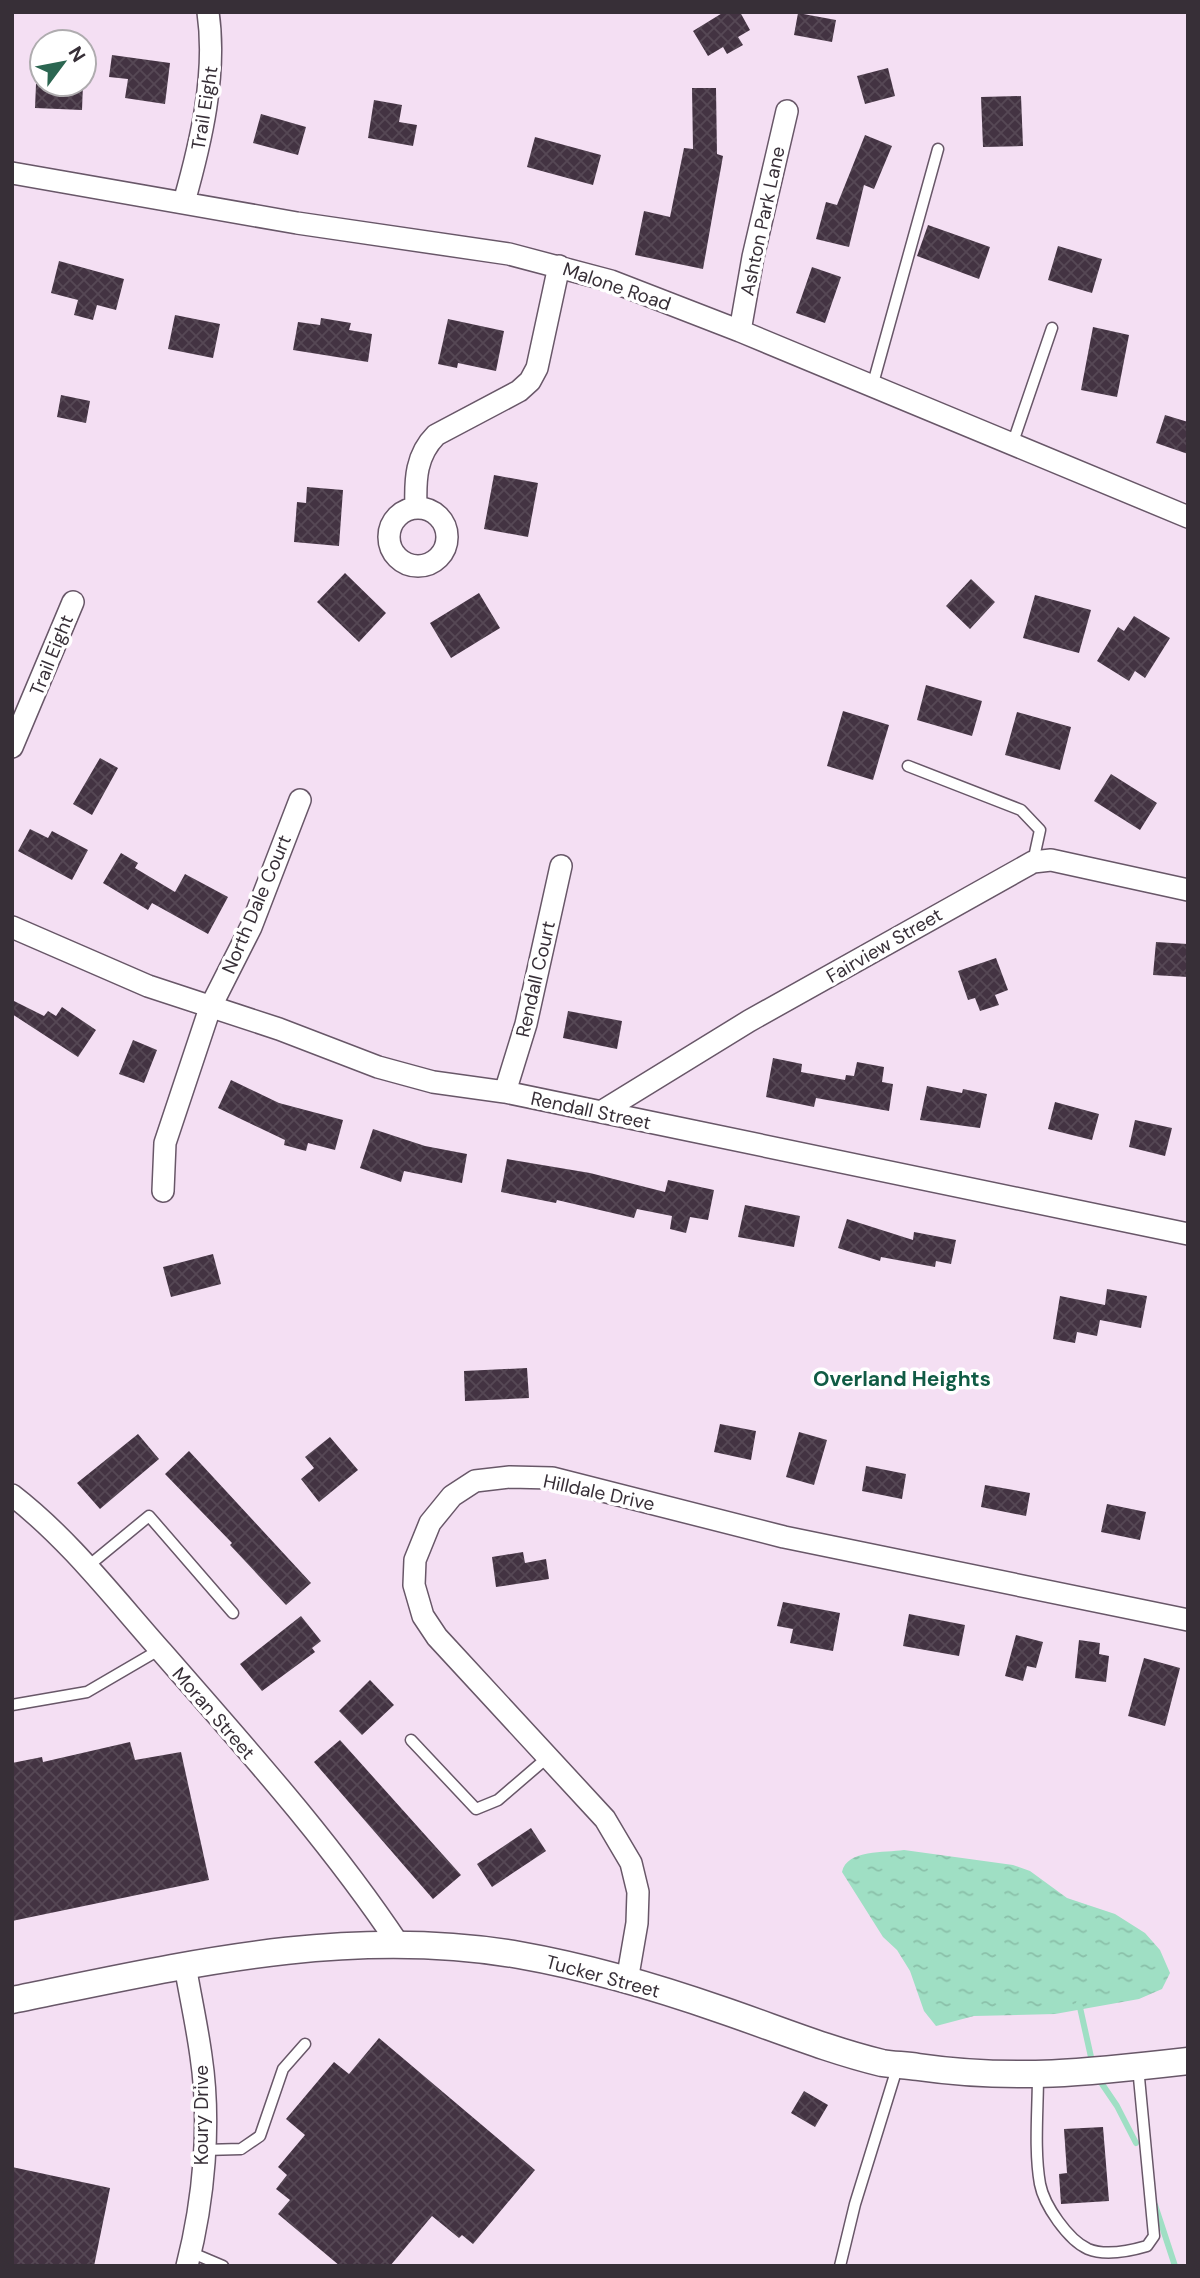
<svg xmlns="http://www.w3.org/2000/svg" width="1200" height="2278" viewBox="0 0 1200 2278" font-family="'DM Sans',sans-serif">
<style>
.water{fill:url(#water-ripples)}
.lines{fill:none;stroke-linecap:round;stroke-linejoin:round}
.stream{stroke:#9fdfc4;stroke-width:6}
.building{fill:url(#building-cross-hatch)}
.service-casing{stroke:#685768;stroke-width:13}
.minor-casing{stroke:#685768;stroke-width:24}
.tertiary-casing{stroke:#685768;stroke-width:29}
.service{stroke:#fff;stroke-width:10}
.minor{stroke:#fff;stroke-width:21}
.tertiary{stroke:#fff;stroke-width:26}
.labels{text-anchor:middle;stroke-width:7;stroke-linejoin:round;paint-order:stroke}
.street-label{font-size:19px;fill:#372f37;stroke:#fff}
.neighbourhood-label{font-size:21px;font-weight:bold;fill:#105b44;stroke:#fff}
</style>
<defs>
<pattern id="water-ripples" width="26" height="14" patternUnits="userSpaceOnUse" patternTransform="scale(1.75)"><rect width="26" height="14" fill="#9fdfc4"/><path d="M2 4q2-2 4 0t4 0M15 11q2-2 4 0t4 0" fill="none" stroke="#8ac0a9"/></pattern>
<pattern id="building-cross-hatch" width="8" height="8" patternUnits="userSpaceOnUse" patternTransform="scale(1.75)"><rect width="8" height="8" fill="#433342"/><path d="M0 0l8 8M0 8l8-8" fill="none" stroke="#564855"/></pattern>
</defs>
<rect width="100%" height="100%" fill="#f4dff3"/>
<!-- water -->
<path class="water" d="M904,1850l109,15 17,6 37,27 48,16 30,19 15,17 10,23 -8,16 -23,10 -84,15 -81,2 -38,10 -12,-15 -14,-40 -13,-21 -14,-13 -41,-65c5,-23 43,-19 62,-22z"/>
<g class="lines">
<!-- stream -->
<path class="stream" d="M1079,2003l12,54
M1100,2081l17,25 19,37
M1155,2205l20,61"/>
</g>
<!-- building -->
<path class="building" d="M724,12h16l10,18 -12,7 5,8 -16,9 -4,-7 -15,9 -15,-25z
M798,13l38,7 -4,22 -38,-7z
M112,55l58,8 -5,41 -40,-6 3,-19 -19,-2z
M888,68l7,28 -30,8 -8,-28z
M36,84h47l-1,26 -47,-2z
M692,88h24l1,66 6,2 -20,113 -68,-14 9,-44 26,6 14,-69 9,1z
M1021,96l2,50 -40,1 -2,-50z
M374,100l28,5 -3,17 18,3 -4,21 -45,-8z
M261,114l45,13 -8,28 -45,-12z
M865,135l27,11 -18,43 -10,-4 -15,62 -33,-8 10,-37 11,3z
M535,137l66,18 -8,30 -66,-18z
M928,225l62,22 -11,32 -62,-23z
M1058,246l44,13 -10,34 -44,-13z
M59,261l65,18 -8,31 -19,-5 -4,15 -19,-5 4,-15 -27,-7z
M812,267l29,10 -16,46 -29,-10z
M175,315l45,9 -7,34 -45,-9z
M321,318l30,5 -2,7 23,4 -4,28 -75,-12 5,-28 22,3z
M448,319l56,12 -8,40 -38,-8 -1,5 -19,-4z
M1093,327l36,8 -12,62 -36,-7z
M61,395l29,6 -4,22 -29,-6z
M1165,415l23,7v32l-32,-11z
M494,475l44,8 -10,54 -44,-8z
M307,487l36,3 -4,56 -45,-4 3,-40 9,1z
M345,573l41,40 -27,29 -42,-40z
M971,579l24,23 -25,27 -24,-23z
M479,593l21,35 -49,30 -21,-35z
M1035,595l56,15 -12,43 -56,-15z
M1134,616l36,22 -25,40 -10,-7 -6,10 -32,-20 21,-34 6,4z
M926,685l56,16 -10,35 -55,-16z
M843,711l46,14 -16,55 -46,-14z
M1017,712l54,15 -11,43 -55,-15z
M100,758l18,10 -26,47 -19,-11z
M1111,774l46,29 -17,27 -46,-29z
M30,829l18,9 4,-7 36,19 -16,30 -54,-29z
M121,853l17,10 -3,5 40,24 10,-18 43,23 -20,37 -56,-31 -4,7 -45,-27z
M1156,942l32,2v33l-35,-2z
M996,958l12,32 -13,5 4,10 -19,6 -5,-13 -7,2 -10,-29z
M12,1000l32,16 4,-5 8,5 6,-9 34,23 -18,27 -66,-43z
M568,1011l54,10 -5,28 -54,-11z
M133,1040l24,10 -13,33 -25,-9z
M773,1058l29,6 -1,8 44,8 1,-5 8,1 3,-14 27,5 -2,15 11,2 -4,27 -73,-13 -2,9 -48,-10z
M231,1080l48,23 64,17 -8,30 -27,-7 -2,8 -22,-6 1,-5 -67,-32z
M927,1086l35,7 1,-4 24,5 -7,34 -60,-8z
M1055,1102l44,12 -7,26 -44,-11z
M1135,1120l37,8 -7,28 -36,-9z
M373,1129l52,17 42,8 -5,29 -58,-12 -3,11 -41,-14z
M507,1159l83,14 75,19 3,-12 46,10 -6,30 -18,-3 -4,16 -16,-4 2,-13 -35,-7 -3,9 -77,-18 -1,3 -55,-11z
M745,1205l55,11 -6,31 -56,-10z
M847,1219l66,21 1,-8 42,8 -5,24 -15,-3 -1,6 -54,-10 -1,4 -42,-13z
M213,1254l8,30 -50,13 -8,-30z
M1107,1289l40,7 -6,32 -41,-8 -3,16 -20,-4 -2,11 -22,-4 7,-43 45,9z
M527,1368l2,30 -64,3 -1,-30z
M720,1424l36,7 -5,29 -37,-8z
M799,1432l28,8 -13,45 -28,-8z
M138,1434l21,25 -59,50 -23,-26z
M330,1437l28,33 -39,32 -18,-23 13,-11 -9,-11z
M189,1451l122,132 -25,22 -56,-60 2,-2 -67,-69z
M866,1466l40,8 -4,25 -40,-8z
M985,1485l45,8 -4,23 -45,-9z
M1107,1504l39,8 -6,28 -39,-8z
M523,1552l2,11 21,-4 3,20 -53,8 -4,-30z
M783,1602l57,11 -7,38 -43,-8 3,-14 -16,-3z
M909,1614l56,11 -6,31 -56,-10z
M301,1616l20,25 -9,7 3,4 -53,39 -22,-27z
M1016,1635l27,7 -7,26 -9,-2 -4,15 -18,-5z
M1079,1640l21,3 -1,11 10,2 -3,26 -31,-4z
M1144,1658l36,10 -15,58 -37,-10z
M370,1680l24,25 -32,30 -23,-24z
M340,1740l121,135 -28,24 -119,-137z
M130,1742l5,18 46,-8 28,128 -197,41v-158l30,-6 1,5z
M531,1828l15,23 -54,36 -15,-23z
M379,2038l156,132 -62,74 -11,-9 -3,3 -27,-22 -42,50h-50l-62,-52 12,-14 -14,-11 11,-14 -9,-8 27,-32 -19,-16 48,-57 15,12z
M804,2091l24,14 -13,22 -24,-14z
M1103,2127l6,74 -48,3 -2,-30 8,-1 -3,-44z
M12,2167l98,21 -16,78h-82z"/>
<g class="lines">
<!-- service casing -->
<g class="service-casing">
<path id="service" d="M872,387l66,-238
M1012,445l40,-117
M908,766l113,44 19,20 -7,32
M87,1567l62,-51 84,97
M12,1705l75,-13 72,-42
M411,1740l65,69 22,-9 50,-43
M1038,2075c0,35 -4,75 2,109 4,21 28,56 48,65 17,7 42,2 59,-3l7,-10 -16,-169
M204,2150l37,-1 19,-13 23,-67 22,-25
M190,2252l33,14
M840,2266l15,-62 43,-139"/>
</g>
<!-- minor casing -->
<g class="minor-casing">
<path id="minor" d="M12,173l285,50 212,31 102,27 129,50 448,186
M184,202c17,-60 33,-128 24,-190
M740,331l13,-74 34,-146
M416,507c-1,-28 0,-52 20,-72l83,-44 11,-10 7,-13 22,-102
M389 537a29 29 0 1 1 58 0a29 29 0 1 1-58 0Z
M12,747l61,-145
M12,927l136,59 131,43 99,38 55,15 72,10 683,142
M505,1092l21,-68 35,-158
M601,1112l148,-91 284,-159 18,-2 137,30
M163,1191l2,-48 45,-135 41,-81 49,-127
M12,1495c57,44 102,103 150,157 82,94 167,188 237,293
M185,1965c5,30 12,61 16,91 10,67 3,144 -14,210
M627,1981l10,-58 1,-31 -7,-29 -26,-44 -168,-182 -14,-21 -9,-31 1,-25 15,-37 22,-27 23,-15 35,-4 42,1 232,59 404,83"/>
</g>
<!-- tertiary casing -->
<g class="tertiary-casing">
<path id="tertiary" d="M12,2000c168,-34 335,-75 507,-45 68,12 137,32 203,55 53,18 106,40 160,53 12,2 24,2 36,4 97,14 174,5 270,-6"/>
</g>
<!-- service -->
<use href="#service" class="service"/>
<!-- minor -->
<use href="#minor" class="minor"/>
<!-- tertiary -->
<use href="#tertiary" class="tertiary"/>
</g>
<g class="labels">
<!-- street labels -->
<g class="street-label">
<text transform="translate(204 108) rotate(-81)" y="7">Trail Eight</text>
<text transform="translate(762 221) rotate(-78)" y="7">Ashton Park Lane</text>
<text transform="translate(617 286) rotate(19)" y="7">Malone Road</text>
<text transform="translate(51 655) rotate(-68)" y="7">Trail Eight</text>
<text transform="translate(256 904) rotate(-67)" y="7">North Dale Court</text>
<text transform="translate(884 945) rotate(-30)" y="7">Fairview Street</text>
<text transform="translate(535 979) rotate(-77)" y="7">Rendall Court</text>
<text transform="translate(591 1110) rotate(12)" y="7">Rendall Street</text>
<text transform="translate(599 1492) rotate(12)" y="7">Hilldale Drive</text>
<text transform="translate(214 1713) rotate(49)" y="7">Moran Street</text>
<text transform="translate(603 1976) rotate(15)" y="7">Tucker Street</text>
<text transform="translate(201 2115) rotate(-90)" y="7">Koury Drive</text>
</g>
<!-- neighbourhood labels -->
<g class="neighbourhood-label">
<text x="902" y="1386">Overland Heights</text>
</g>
</g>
<!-- border -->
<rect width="1200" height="2278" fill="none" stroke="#372f37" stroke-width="28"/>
<!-- north arrow -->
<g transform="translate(63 63) rotate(58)"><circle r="33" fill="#ffffff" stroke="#afacaf" stroke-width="2"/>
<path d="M0-5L12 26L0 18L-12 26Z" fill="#2b6651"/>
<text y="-10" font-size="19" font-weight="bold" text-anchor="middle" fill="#372f37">N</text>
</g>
</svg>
